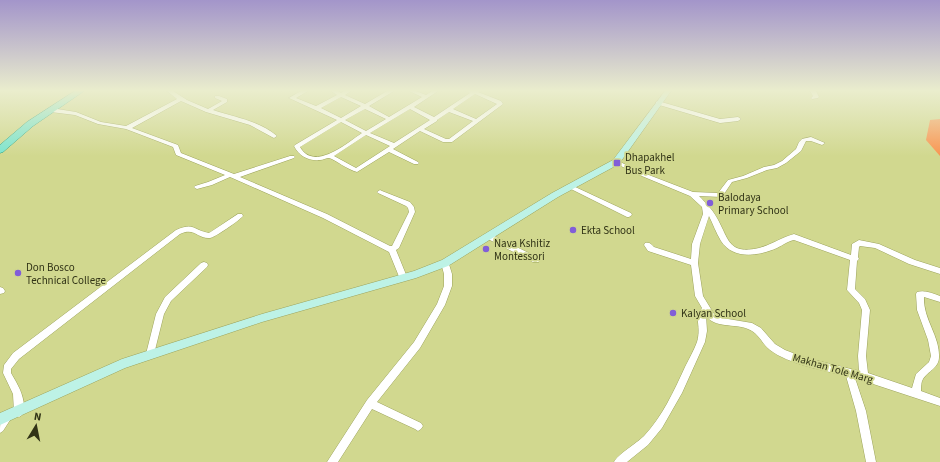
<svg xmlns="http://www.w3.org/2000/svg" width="940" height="462" viewBox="0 0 940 462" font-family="'Source Sans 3',sans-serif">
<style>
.green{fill:#f99551}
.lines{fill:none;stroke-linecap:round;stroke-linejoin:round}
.street-casing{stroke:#9ca35c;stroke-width:1}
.secondary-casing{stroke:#9ca35c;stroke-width:1}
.primary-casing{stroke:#289a78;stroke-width:1}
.street{fill:#fff;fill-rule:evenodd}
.secondary{fill:#bdf2e6;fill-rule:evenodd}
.primary{fill:#7be4ce;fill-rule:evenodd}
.poi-dot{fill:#815ed8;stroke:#d1d88f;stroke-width:1.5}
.labels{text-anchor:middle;stroke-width:3.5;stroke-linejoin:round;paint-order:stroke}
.poi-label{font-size:11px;fill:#313316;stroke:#d1d88f;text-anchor:start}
.street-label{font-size:11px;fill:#313316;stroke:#d1d88f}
</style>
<rect width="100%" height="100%" fill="#d1d88f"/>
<!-- green -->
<path class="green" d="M940,119v37l-14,-16 4,-20z"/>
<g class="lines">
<!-- street casing -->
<g class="street-casing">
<path id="street" d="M167,91h6l14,9 21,9 14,-8 -7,-3v-2h4l8,3v3l-14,8c21,7 47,11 64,26l-3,2 -2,-1 -22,-12 -44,-13 -25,-11 -49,27 46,17 3,8 53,21 56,-18h4l1,1 -1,1 -54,19 87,37 63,32h2l17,-34 -1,-4 -2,-2 -28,-13 -1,-1 3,-2 2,1 28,11 4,5 1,5 -16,36 -3,2 11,27 -1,2h-6l-11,-27 -66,-34 -93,-41 -18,8 -15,4 -2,-1 -1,-1 1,-1 13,-4 17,-7 -49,-20 -3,-8 -47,-18 -28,-5 -23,-9 -24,-3 -3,-2 3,-2 25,4 25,10 25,4 51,-27z
M301,91h7l-12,7 20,8 21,-11 -6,-4h7l3,2 3,-2h7l-6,4 20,9 22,-13h7l-25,15 20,11 33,-20 -13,-6h7l10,4 6,-4h6l-24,16 20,10 36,-24 -2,-2h11l-1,1 23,9 2,3 -51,38h-9l-23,-11 -27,18 25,13 1,1 -1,1h-4l-25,-12 -32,20c-9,-2 -23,-13 -28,-14 -3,0 -6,2 -9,2 -12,1 -21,-4 -26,-14l1,-1 42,-25 -48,-22zM475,94l22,10 -21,15 -23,-10zM341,97l20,9 -20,12 -20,-10zM365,109l21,10 -20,12 -21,-11zM410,109l20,11 -36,23 -24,-10zM449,112l24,9 -24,18h-3l-22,-10 13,-8v-1zM341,122l21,11c-15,10 -48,39 -62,14zM366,135l24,11 -34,22 -22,-12z
M810,91h6l3,6 -1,1 -6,1 -1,-1 2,-2z
M658,101l62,18 18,-2 3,2 -3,2 -18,2 -64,-19v-2z
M811,137l14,6 -3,2 -11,-4h-5l-5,10 -15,12 -9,5 -10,2 -20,8 -15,4 -10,15 -23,-1c7,7 13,13 18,22 12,21 11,37 42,30 12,-3 23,-11 35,-14l57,21 1,-11 7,-4 20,4 36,16 25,8v6l-31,-10 -34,-16 -15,-2 -1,1 -1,10 1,2 -2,2 -2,28 10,10 5,11 -4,46 2,17 44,15 4,-14 13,-12 2,-6 -3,-16 -11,-30 -1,-16 1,-2c8,-2 15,1 23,4v6l-16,-5c-1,22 16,39 15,60 0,11 -11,14 -16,22 -2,3 -2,8 -2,12l19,7v8l-85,-28 11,33 10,51h-10l-10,-51 -10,-35c-22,-6 -58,-12 -76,-26 -8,-6 -11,-17 -22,-21 -13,-6 -34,0 -42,-14l1,16 -2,11 -23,51 -20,35 -14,17 -21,17h-13c3,-7 23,-19 30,-26 18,-19 30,-45 41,-69 4,-8 9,-17 12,-25 3,-10 1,-19 0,-28l5,-6 -7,-12 -4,-31 -43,-14 -4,-6 1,-2c5,-1 6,1 9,4l37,12 1,-15 11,-30 -1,-7 -12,-11 -53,-22 -24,-12 3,-2 2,1 23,11 52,20 25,1 10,-13 15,-4 21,-9 10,-2 8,-4 14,-12 3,-7 3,-3zM709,216c4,8 7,17 12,25 12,19 38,15 56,7 6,-3 11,-7 17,-8l56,20 -3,30 12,13 3,7 -4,46 1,15 -53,-13 -21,-8 -10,-6 -14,-16 -9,-5 -30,-5 -8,-4 -11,-18 -5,-33 2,-19z
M571,185l60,28 1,2 -3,2h-2l-58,-29 -1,-1z
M238,214h4l1,2c-3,4 -29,22 -33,22 -13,1 -15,-11 -30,-4l-161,125 -8,10v4c7,12 17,28 11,42l-3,2 -3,-2 -2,-3 -1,-18 -10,-21 1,-8 9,-12 163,-123c19,-8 16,0 33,3z
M488,233l51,25 1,2 -1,2h-6l-47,-24 -2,-2z
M445,260l3,1 4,13v12l-7,19 -25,43 -43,54 44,21 2,3 -2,3 -3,2 -3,-2 -43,-20 -34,53h-11l40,-62 47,-58 23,-38 7,-18v-12l-3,-11 1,-2z
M204,262l3,1 1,2 -1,2 -36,34 -7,13 -10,40 -1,3 -3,1 -3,-1 -1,-3 10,-40 9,-17 36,-34z
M0,287l3,1 2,3 -1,2 -4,1z
M7,412l3,2 2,3 -9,14 -3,2c0,-8 0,-17 7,-21z"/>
</g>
<!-- secondary casing -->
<g class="secondary-casing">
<path id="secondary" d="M665,91h6l-52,73 -61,33 -110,69 -32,12 -154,44 -137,46 -125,57v-12l122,-54 140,-45 152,-43 28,-11 110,-67 61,-33z"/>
</g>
<!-- primary casing -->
<g class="primary-casing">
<path id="primary" d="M75,91h9l-51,35 -30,26 -3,1v-8l27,-23z"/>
</g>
<!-- street -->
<use href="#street" class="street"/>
<!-- secondary -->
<use href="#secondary" class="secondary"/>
<!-- primary -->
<use href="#primary" class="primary"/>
</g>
<!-- sky -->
<linearGradient id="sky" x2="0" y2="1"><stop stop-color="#a395ca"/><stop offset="0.58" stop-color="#eaedcd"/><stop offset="1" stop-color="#eaedcd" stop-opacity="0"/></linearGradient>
<rect width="940" height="156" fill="url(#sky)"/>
<!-- markers -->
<g class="poi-dot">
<rect x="613" y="159" width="8" height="8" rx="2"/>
<circle cx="710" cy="203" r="4"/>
<circle cx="573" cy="230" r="4"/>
<circle cx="486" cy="249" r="4"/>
<circle cx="18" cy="273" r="4"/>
<circle cx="673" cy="313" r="4"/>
</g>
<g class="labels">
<!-- poi labels -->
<g class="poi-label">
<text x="625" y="161">Dhapakhel<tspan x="625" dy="13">Bus Park</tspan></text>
<text x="718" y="201">Balodaya<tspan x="718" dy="13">Primary School</tspan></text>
<text x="581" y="234">Ekta School</text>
<text x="494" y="247">Nava Kshitiz<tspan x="494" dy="13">Montessori</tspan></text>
<text x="26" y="271">Don Bosco<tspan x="26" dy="13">Technical College</tspan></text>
<text x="681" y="317">Kalyan School</text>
</g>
<!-- street labels -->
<g class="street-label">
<text transform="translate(833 368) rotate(16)" y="4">Makhan Tole Marg</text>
</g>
</g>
<!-- north arrow -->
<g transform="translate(36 426) rotate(10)" stroke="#d1d88f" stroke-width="3" paint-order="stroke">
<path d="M0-3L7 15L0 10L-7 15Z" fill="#313316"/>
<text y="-6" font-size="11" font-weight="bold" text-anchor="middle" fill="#313316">N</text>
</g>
</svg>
